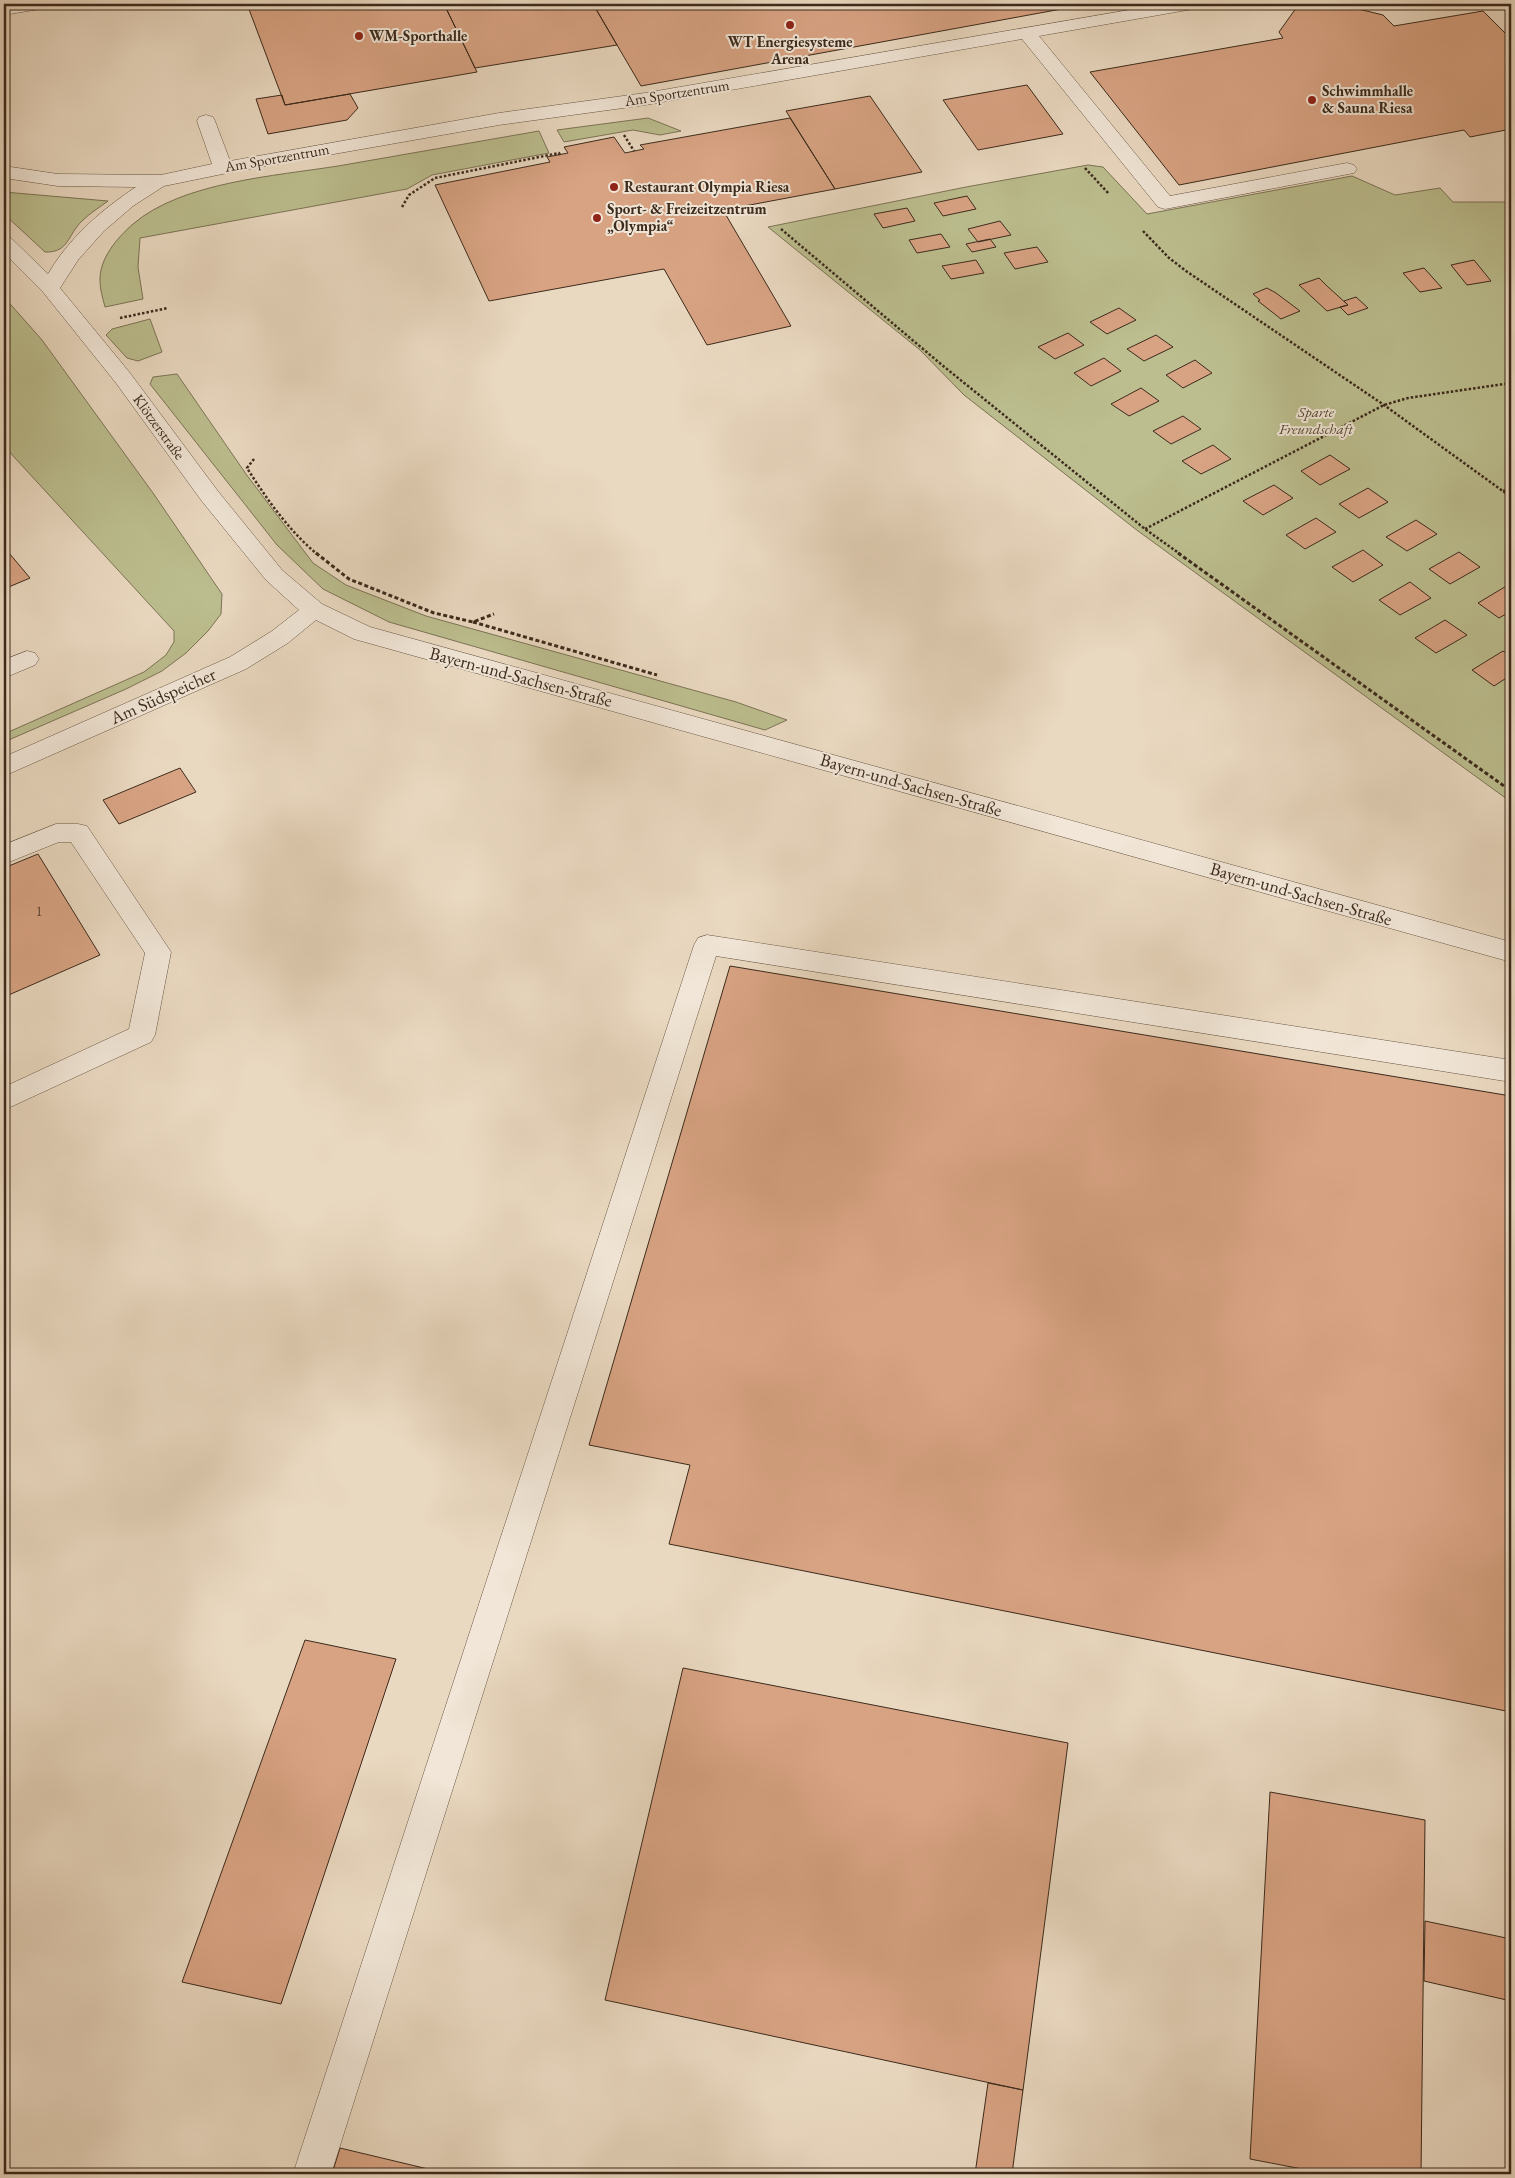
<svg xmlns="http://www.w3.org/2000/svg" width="1515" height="2178" viewBox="0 0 1515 2178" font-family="'EB Garamond',serif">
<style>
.green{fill:#bcbe8f;stroke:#7c7456}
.building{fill:#d8a383;stroke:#3c2a1c}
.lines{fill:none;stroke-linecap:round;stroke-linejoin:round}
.minor-casing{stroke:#685645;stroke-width:1}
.path-far1{stroke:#3c2a1c;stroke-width:2.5;stroke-dasharray:2.5 2;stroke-linecap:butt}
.path{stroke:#3c2a1c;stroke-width:3;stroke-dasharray:4 2.5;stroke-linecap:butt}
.minor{fill:#f1e6d7;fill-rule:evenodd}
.poi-dot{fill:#8f2418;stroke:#f1e6d7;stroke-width:2}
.labels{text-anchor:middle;stroke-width:4;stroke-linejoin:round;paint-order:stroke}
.far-poi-label{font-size:15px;font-weight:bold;fill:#3c2a1c;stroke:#f1e6d7;text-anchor:start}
.far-street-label{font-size:15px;fill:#3c2a1c;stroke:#f1e6d7}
.far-park-label{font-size:15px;font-style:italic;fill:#564833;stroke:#f1e6d7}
.number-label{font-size:15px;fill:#634836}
.street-label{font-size:18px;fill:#3c2a1c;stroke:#f1e6d7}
</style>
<rect width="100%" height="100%" fill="#ead9c1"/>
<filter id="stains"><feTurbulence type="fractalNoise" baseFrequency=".004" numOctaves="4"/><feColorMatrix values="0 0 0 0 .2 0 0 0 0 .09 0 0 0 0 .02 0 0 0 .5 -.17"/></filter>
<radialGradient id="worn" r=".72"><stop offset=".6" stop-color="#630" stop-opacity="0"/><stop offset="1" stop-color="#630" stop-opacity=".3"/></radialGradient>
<!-- green -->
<path class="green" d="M648,118l33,13 -21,4 -27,-5 -69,12 -7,-12z
M539,131l10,22 -117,22 -25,14 -267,49 -2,29 5,32 -38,8c-2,-8 -5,-17 -5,-26 -1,-22 17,-43 33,-57 49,-42 142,-48 205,-58 67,-12 134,-23 201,-35z
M1088,165l15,2 44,47 205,-38 43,19 45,-7 13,14h58v600l-373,-271 -174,-136 -44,-45 -152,-123 198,-40z
M4,192l104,9c-8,6 -18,12 -26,20 -14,13 -13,32 -37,31l-41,-38z
M4,297l38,43 111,153 69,101 -1,20 -13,17 -22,22 -24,18 -36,18 -122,53v-8l140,-62 22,-17 8,-13v-11l-170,-185z
M150,319l12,33 -24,9 -11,-3 -21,-23 6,-6z
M177,374l69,100 67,89 33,22 80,31 310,86 51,18 -22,10 -376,-108 -66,-33 -46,-44 -127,-161 3,-7z"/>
<!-- building -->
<path class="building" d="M247,4h197l33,68 -192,33z
M444,4h149l24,41 -142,23z
M593,4h496l-448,82z
M1299,4h39l45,11 11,11 89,-15 28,28v90l-41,8 -6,-7 -285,55 -89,-113 193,-34 -4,-6z
M1027,85l36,49 -85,16 -35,-50z
M350,94l8,14 -11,12 -79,14 -12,-35 26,-4 3,10z
M870,96l52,76 -87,17 -49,-78z
M790,118l45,71 -112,21 68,116 -84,19 -43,-76 -175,32 -54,-116 115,-23 -3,-5 21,-4 -4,-6 50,-10 11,16 19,-4 -4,-4z
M967,196l9,13 -33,7 -9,-13z
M907,208l8,13 -32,7 -9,-14z
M1000,221l11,14 -33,7 -10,-13z
M941,234l9,13 -33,6 -8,-13z
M990,239l6,8 -24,5 -6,-8z
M1037,247l11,15 -33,7 -11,-16z
M976,260l8,13 -33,6 -9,-13z
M1474,260l17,21 -24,4 -16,-20z
M1424,268l18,20 -22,4 -17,-19z
M1319,278l8,8 21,19 -21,6 -28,-26z
M1267,288l9,5 24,18 -19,8 -23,-18 2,-1 -7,-6z
M1356,297l12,11 -20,7 -8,-8 8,-2 -4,-4z
M1119,308l17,12 -29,14 -17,-12z
M1068,333l16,12 -29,14 -17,-12z
M1156,335l17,12 -29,14 -17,-12z
M1104,358l17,13 -30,15 -17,-13z
M1195,360l17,13 -29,15 -17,-13z
M1141,388l18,13 -30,15 -18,-12z
M1183,416l18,13 -30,15 -18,-13z
M1213,445l18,14 -30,15 -19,-13z
M1330,455l20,14 -30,16 -19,-14z
M1274,485l19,13 -30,17 -20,-14z
M1368,488l20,14 -29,16 -20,-14z
M1316,518l20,14 -31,17 -19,-14z
M1416,520l21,14 -30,17 -21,-14z
M4,547l26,31 -26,11z
M1363,550l20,15 -30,17 -21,-15z
M1459,552l21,15 -30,17 -21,-15z
M1410,582l21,16 -31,17 -21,-15z
M1508,585l3,3v23l-12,7 -21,-15z
M1445,620l22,15 -31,18 -21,-15z
M1503,651l8,6v18l-17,11 -22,-16z
M180,768l16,24 -77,32 -16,-24z
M38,854l62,101 -96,42v-129z
M730,966l781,130v616l-842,-168 21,-79 -101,-20z
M305,1640l91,19 -115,345 -99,-22z
M683,1668l385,75 -45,347 -418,-90z
M1270,1792l155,28 -4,354h-93l-78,-15z
M1425,1921l86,18v62l-87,-20z
M988,2083l35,7 -11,84h-37z
M340,2148l109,26h-117z"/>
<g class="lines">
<!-- minor casing -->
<g class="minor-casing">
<path id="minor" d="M10,4h39l-3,4 -42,7v-10z
M1164,4h38l-3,4 -6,1 -154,27 131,160 177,-33 7,2 3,4 -3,4 -189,36 -7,-2 -136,-168 -377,66 -146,20 -262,46 -73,15 -31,20 -29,25 -26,29 -18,28 70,85 87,117 65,80 40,34 48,23 1141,315v20l-1157,-323 -38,-19 -28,23 -42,26 -242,107v-19l226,-100 42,-26 27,-21 -33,-30 -65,-80 -85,-117 -73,-91 -39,-39v-17l7,2 37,36c21,-36 53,-64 88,-87l-78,-1 -54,-8v-12l54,8 103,1 51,-11 -15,-43 2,-4 7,-2 7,2 2,4 15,40 269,-48 146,-20z
M27,651l8,2 4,6 -4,6 -31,13v-18z
M56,824h22l9,2 84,126 -16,83 -4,7 -147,68v-23l125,-58 16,-76 -74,-111h-12l-55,22v-19z
M707,935l804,125v22l-795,-126 -385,1218h-38l401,-1229 4,-7z"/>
</g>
<!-- path-far1 -->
<path class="path-far1" d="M624,135l10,16
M1085,168l24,26
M402,207l7,-12 26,-17 124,-25 1,2
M781,229l161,136 203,164 35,25
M1143,231l26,27 17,13 198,134 127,92
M120,318l48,-10
M254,459l-7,9c19,30 42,63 70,86
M1503,491l8,-2
M1145,529l239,-124 24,-7 103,-15"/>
<!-- path -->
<path class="path" d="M316,553l33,26 85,34 39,9 21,-8
M1178,553l333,238
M473,622l184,53"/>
<!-- minor -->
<use href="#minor" class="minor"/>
</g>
<!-- markers -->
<g class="poi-dot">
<circle cx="790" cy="25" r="5"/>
<circle cx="359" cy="36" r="5"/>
<circle cx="1312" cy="100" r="5"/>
<circle cx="614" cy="187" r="5"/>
<circle cx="597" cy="218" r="5"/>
</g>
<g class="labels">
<!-- far-poi labels -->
<g class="far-poi-label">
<text x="369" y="41">WM-Sporthalle</text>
<text x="790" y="47" text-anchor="middle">WT Energiesysteme<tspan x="790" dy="17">Arena</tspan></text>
<text x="1322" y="96">Schwimmhalle<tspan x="1322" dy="17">&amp; Sauna Riesa</tspan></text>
<text x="624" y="192">Restaurant Olympia Riesa</text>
<text x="607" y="214">Sport- &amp; Freizeitzentrum<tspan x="607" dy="17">„Olympia“</tspan></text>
</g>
<!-- far-street labels -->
<g class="far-street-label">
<text transform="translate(677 93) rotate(-9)" y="5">Am Sportzentrum</text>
<text transform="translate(277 158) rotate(-10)" y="5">Am Sportzentrum</text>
<text transform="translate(159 427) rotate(54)" y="5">Klötzerstraße</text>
</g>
<!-- far-park labels -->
<g class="far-park-label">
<text x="1316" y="417">Sparte<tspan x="1316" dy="17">Freundschaft</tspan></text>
</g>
<!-- number labels -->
<g class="number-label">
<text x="39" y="916">1</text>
</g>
<!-- street labels -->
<g class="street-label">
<text transform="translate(521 677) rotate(15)" y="6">Bayern-und-Sachsen-Straße</text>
<text transform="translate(163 696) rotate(-24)" y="6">Am Südspeicher</text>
<text transform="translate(911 785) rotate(16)" y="6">Bayern-und-Sachsen-Straße</text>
<text transform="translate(1301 894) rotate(16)" y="6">Bayern-und-Sachsen-Straße</text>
</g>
</g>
<!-- margin -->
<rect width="1515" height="2178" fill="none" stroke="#ead9c1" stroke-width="20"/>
<rect x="5" y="5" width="1505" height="2168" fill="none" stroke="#3c2a1c" stroke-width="2.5"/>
<rect x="10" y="10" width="1495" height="2158" fill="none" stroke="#3c2a1c"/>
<rect width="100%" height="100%" filter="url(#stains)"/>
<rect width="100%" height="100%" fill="url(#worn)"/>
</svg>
